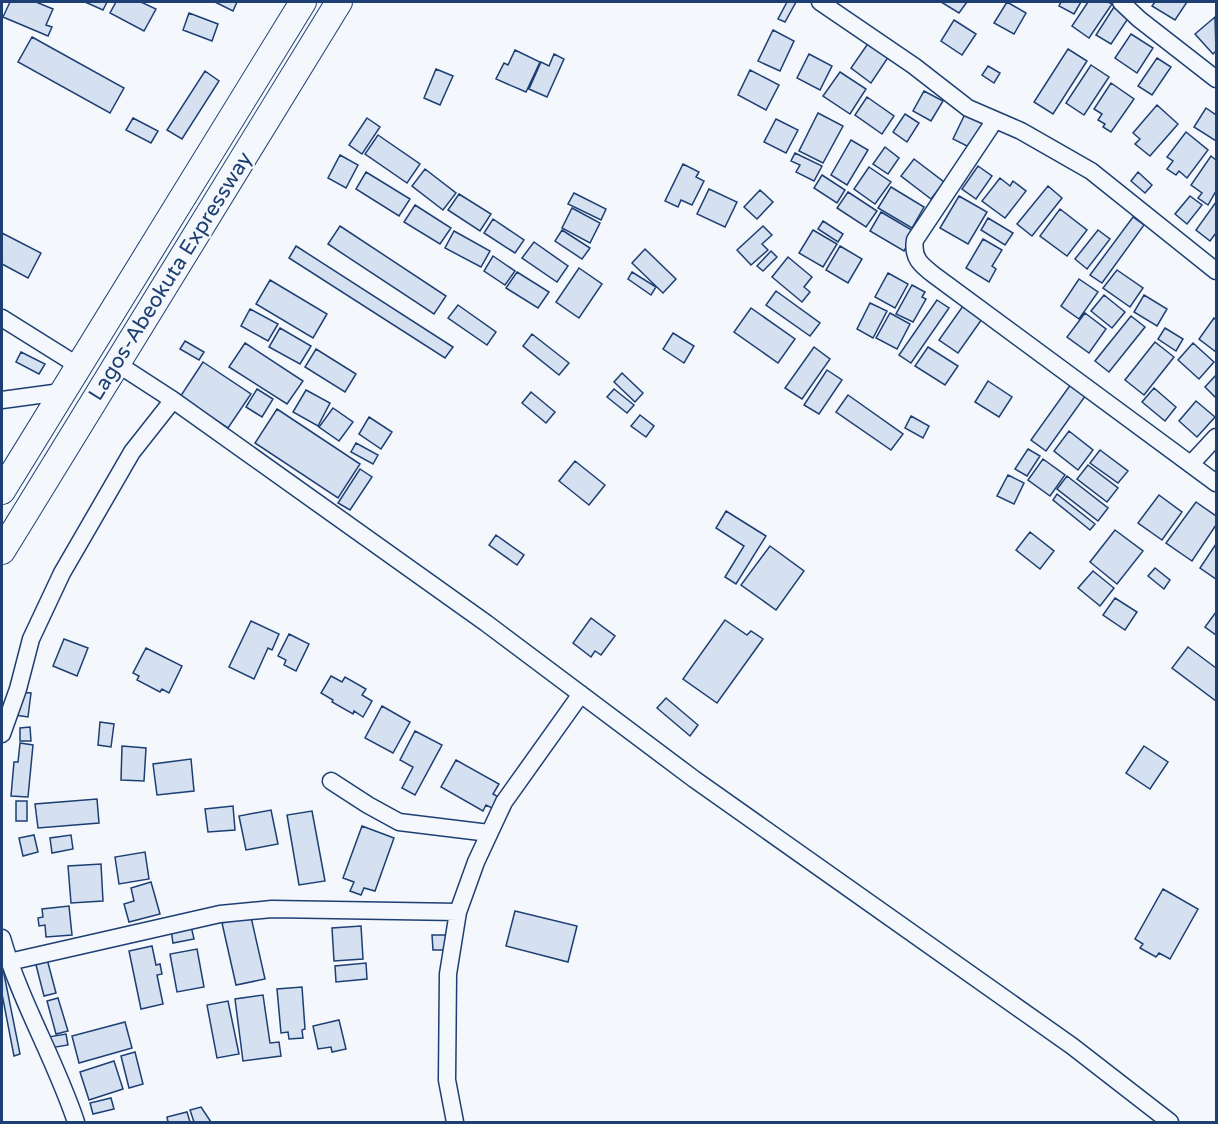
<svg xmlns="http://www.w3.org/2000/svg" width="1218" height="1124" viewBox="0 0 1218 1124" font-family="'Varela Round',sans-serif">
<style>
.building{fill:#d5e0f0;stroke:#1d3f73;stroke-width:1.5}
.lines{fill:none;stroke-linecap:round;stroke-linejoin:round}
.minor-casing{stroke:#1d3f73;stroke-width:19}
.highway-casing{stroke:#1d3f73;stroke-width:28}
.minor{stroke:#f4f7fb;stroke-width:16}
.highway{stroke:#f4f7fb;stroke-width:26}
.labels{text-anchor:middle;stroke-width:4.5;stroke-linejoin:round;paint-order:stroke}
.street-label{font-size:21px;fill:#1d3f73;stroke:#f4f7fb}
</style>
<rect width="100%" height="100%" fill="#f4f7fb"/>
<!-- building -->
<path class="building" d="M10,2h26l17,7 -7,16 6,2 -4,9 -45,-19z
M85,2h22l-4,8z
M116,2h25l15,7 -12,22 -34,-18z
M215,2h22l-4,9z
M787,2h9l-11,20 -7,-3z
M941,2h26l-8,11z
M1007,2l19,11 -12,21 -20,-11z
M1061,2h20l-7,12 -15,-8z
M1088,2h20l4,2 -23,34 -17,-12z
M1155,2h32l-12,18 -23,-14z
M1114,7l15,10 -18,27 -15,-9z
M189,13l29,11 -6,17 -29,-11z
M1215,17l1,34 -3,3 -18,-20z
M954,20l22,14 -14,21 -21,-14z
M773,30l21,11 -14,30 -22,-10z
M1131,34l22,14 -16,25 -22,-15z
M32,37l92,51 -14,25 -92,-51z
M869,42l20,14 -18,27 -20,-15z
M1068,49l19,12 -34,53 -19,-12z
M515,50l25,12 -14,30 -30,-13 8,-16 4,2z
M554,54l10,5 -17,38 -18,-8 12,-27 8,4z
M809,54l23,12 -12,24 -23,-12z
M1157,58l14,9 -19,28 -14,-9z
M1091,65l18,12 -25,38 -18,-12z
M988,66l12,7 -6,10 -12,-8z
M436,69l17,7 -13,29 -16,-7z
M750,70l29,15 -13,25 -28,-15z
M205,71l14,10 -37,58 -15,-9z
M840,72l26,17 -16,25 -27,-18z
M1111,83l23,16 -23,33 -8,-5 2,-3 -7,-4 4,-6 -8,-5z
M924,91l19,10 -12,20 -18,-10z
M867,97l27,19 -12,18 -27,-19z
M1157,105l21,19 -28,32 -15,-12 5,-5 -7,-6z
M1206,108l10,7v26l-22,-14z
M818,113l25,13 -20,37 -24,-12z
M905,114l14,9 -12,19 -14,-10z
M965,114l21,11 -13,24 -20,-10z
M133,118l25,13 -7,12 -25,-13z
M367,118l13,9 -18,27 -13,-9z
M776,119l22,11 -12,23 -22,-11z
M1186,132l22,18 -21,28 -8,-7 -3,4 -9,-6 6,-8 -6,-4z
M378,135l42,29 -13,19 -42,-29z
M851,140l17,10 -21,35 -16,-10z
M885,147l14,11 -11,16 -15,-10z
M795,153l27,13 -8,15 -18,-9 4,-7 -9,-4z
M340,155l18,10 -12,23 -18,-10z
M1211,156l5,4v31l-8,14 -10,-7 4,-5 -11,-8z
M914,159l30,23 -13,17 -30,-23z
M683,164l16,8 -3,5 8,4 -12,24 -11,-5 -3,7 -13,-6z
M978,166l14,10 -16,23 -14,-10z
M869,167l22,15 -16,22 -21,-15z
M425,169l31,24 -13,17 -31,-24z
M366,172l44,27 -11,17 -43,-27z
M1138,172l14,13 -7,8 -14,-12z
M822,175l23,15 -8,13 -23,-15z
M1000,178l10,8 3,-5 13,10 -21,27 -23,-17z
M1048,186l14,12 -30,38 -15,-12z
M891,187l33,20 -12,21 -34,-20z
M709,189l28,13 -12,25 -28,-13z
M760,190l13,12 -16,17 -13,-12z
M848,192l29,19 -11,16 -29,-19z
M574,193l32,16 -5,11 -33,-16z
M459,194l32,20 -11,17 -32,-21z
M959,196l28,16 -19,32 -28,-16z
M1190,196l12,9 -15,19 -12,-10z
M1216,202v31l-6,8 -14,-11z
M415,205l36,23 -11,16 -36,-22z
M572,208l28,15 -10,20 -28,-15z
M1060,209l27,21 -20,26 -27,-20z
M881,212l34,20 -11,19 -34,-20z
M1133,217l11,8 -42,58 -12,-8z
M988,218l25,15 -8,12 -24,-15z
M493,219l31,21 -9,13 -31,-20z
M823,221l20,13 -5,8 -20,-13z
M340,226l106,70 -12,18 -106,-70z
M763,226l9,9 -10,9 6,6 -17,15 -14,-15z
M562,230l28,18 -8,11 -27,-18z
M813,230l24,14 -14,23 -24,-14z
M1098,230l12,9 -23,30 -12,-10z
M454,231l36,20 -9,16 -36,-19z
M2,233l39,20 -13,25 -26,-14z
M983,239l19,11 -10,16 4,3 -7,13 -23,-14z
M534,242l34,24 -11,16 -35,-24z
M296,246l157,101 -8,11 -156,-100z
M840,246l22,13 -14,24 -22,-13z
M645,249l31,30 -13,14 -31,-30z
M771,251l6,6 -14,14 -6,-5z
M493,256l22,15 -10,14 -21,-14z
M788,257l24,20 -8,10 6,5 -8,10 -30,-25z
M579,268l23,16 -23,34 -23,-16z
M1117,270l26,18 -13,19 -27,-19z
M517,272l32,20 -11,16 -32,-20z
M632,272l24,15 -5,8 -23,-16z
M888,273l20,11 -13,24 -20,-11z
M1079,279l19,13 -19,27 -18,-13z
M270,280l57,34 -14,24 -57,-34z
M912,285l13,7 -3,5 4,2 -13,23 -17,-8z
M776,291l44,32 -10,13 -44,-31z
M1104,295l21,17 -13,16 -21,-17z
M1144,295l23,14 -10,17 -23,-14z
M937,300l12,8 -38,55 -12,-8z
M870,303l17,8 -14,27 -16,-9z
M458,305l38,27 -9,13 -39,-27z
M963,306l19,13 -24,34 -19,-13z
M751,308l44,31 -17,24 -44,-31z
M250,309l28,15 -10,17 -27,-15z
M890,313l20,11 -13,25 -21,-11z
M1085,313l21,16 -17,24 -22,-16z
M1131,316l14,11 -36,45 -14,-11z
M1214,318l2,2v32l-17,-13z
M280,328l31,18 -11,18 -31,-17z
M1165,328l18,11 -7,12 -18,-12z
M673,333l21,13 -10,17 -21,-14z
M532,334l37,29 -10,12 -36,-29z
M185,341l19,11 -5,8 -19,-11z
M1155,342l19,15 -30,38 -19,-15z
M245,343l58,38 -16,23 -58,-37z
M1193,343l21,19 -15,17 -21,-19z
M814,347l16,12 -28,40 -17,-11z
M928,347l30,19 -13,19 -30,-19z
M316,349l40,25 -11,18 -40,-25z
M21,352l24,12 -6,10 -23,-12z
M203,362l48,32 -23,34 -48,-31z
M827,370l15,10 -23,34 -15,-9z
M622,373l21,20 -8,9 -21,-20z
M1216,375v23l-11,-11z
M988,381l24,16 -13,20 -24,-15z
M1071,384l15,11 -40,56 -15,-11z
M1154,388l22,19 -11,14 -23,-19z
M257,389l16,10 -11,18 -16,-10z
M614,389l20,16 -7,8 -20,-16z
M306,390l24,13 -12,23 -25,-14z
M531,392l24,20 -9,11 -24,-20z
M848,395l55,39 -12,16 -55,-38z
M1196,401l19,16 -18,20 -18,-16z
M333,408l20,14 -14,19 -20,-14z
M277,409l83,55 -22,34 -83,-55z
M640,415l14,11 -8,11 -15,-11z
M911,416l18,10 -6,12 -18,-10z
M369,417l23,15 -11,17 -22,-15z
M1069,431l24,19 -15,20 -24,-19z
M356,443l22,12 -5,9 -22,-12z
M1028,449l12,7 -13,20 -12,-7z
M1100,450l28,21 -10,12 -28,-20z
M1043,459l22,16 -15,21 -22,-16z
M575,461l30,24 -16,20 -30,-24z
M1088,465l30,23 -11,14 -30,-23z
M360,469l12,8 -22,33 -12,-7z
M1008,475l16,8 -10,21 -17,-8z
M1067,476l41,32 -10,13 -41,-32z
M1057,494l38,30 -5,6 -37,-30z
M1159,495l23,17 -20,28 -24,-17z
M1196,502l20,14v9l-24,36 -26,-18z
M726,511l40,25 -30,48 -11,-7 19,-31 -28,-18z
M1115,530l28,21 -26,33 -27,-22z
M1030,532l24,19 -14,18 -24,-19z
M496,535l28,20 -7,10 -28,-20z
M1216,544v35l-16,-11z
M770,546l34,25 -28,39 -35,-25z
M1155,568l15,12 -6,9 -16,-13z
M1093,571l21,17 -14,18 -22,-18z
M1115,598l22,14 -12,18 -22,-15z
M1216,612v23l-11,-8z
M591,618l24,18 -14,19 -6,-4 -4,6 -18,-14z
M725,620l22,15 4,-4 12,8 -46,64 -34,-24z
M251,621l28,13 -7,16 -4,-2 -14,31 -25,-12z
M289,634l20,10 -13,27 -12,-6 2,-5 -8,-4z
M64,639l24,9 -11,28 -24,-10z
M1188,647l28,21v33l-44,-33z
M146,648l36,18 -13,27 -7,-4 -2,3 -23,-12 2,-4 -6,-3z
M331,676l11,6 3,-5 21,12 -4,6 10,6 -9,16 -9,-6 -1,3 -21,-12 1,-2 -12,-7z
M18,692l13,1 -3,24 -13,-2z
M666,698l32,27 -8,11 -33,-28z
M382,706l28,16 -17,31 -28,-15z
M100,722l14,2 -3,23 -13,-2z
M30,727l1,14h-11v-13z
M415,731l27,14 -27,50 -13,-7 11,-21 -13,-7z
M20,743l13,2 -5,52 -17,-1 3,-34h4z
M122,746l24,2 -2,33 -23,-1z
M1144,746l24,16 -18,27 -24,-16z
M191,759l3,32 -37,4 -4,-31z
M456,760l43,24 -6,10 7,4 -6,11 -8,-4 -3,6 -42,-24z
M97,799l2,24 -61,5 -3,-24z
M16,801h11v20h-11z
M233,806l2,24 -27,2 -3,-23z
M271,810l7,34 -32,6 -7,-34z
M312,811l13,70 -26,4 -12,-70z
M362,826l32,12 -19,53 -11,-3 -3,7 -11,-4 4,-9 -11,-4z
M34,835l4,17 -15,4 -4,-18z
M71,835l2,14 -21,4 -2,-15z
M145,852l4,27 -30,5 -4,-27z
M101,864l2,37 -32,2 -3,-37z
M151,882l9,32 -31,8 -5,-18 10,-3 -3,-13z
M1163,889l35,20 -28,50 -11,-6 -3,4 -16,-9 3,-4 -8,-5z
M69,906l3,29 -26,2 -1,-12 -6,1 -1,-8 5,-1 -1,-8z
M515,911l62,15 -9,36 -62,-16z
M251,917l14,62 -29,6 -14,-62z
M191,926l3,13 -21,4 -2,-13z
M361,926l2,33 -29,2 -2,-33z
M432,935h15v15h-14z
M152,946l4,19 4,-1 2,10 -5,1 6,29 -22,5 -12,-58z
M197,949l7,38 -27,5 -7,-38z
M47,959l9,34 -12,3 -9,-35z
M366,963l1,16 -31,3 -1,-16z
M2,964l18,90 -6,2 -12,-62z
M302,987l3,42 -3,1 1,8 -14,1 -1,-7 -7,1 -4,-44z
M263,995l7,48 9,-1 2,14 -38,5 -8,-62z
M58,998l10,33 -12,3 -9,-33z
M228,1001l11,53 -22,4 -10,-53z
M339,1020l7,29 -14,3 -1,-5 -13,2 -5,-23z
M125,1022l7,26 -53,15 -7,-27z
M66,1034l2,11 -18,3 -2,-11z
M135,1052l8,32 -14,4 -8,-32z
M114,1061l9,28 -34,11 -9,-28z
M111,1098l3,11 -21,5 -3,-11z
M201,1107l10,15h-17l-4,-12z
M187,1112l3,10h-22l-1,-5z"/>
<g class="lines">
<!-- minor casing -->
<g class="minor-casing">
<path id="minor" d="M820,2l94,64 54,42 53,23 70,40 125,100
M1121,2l18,17 77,60
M995,120l-80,120c-3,18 6,25 19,35l282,208
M2,318l75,47
M116,363l57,37 313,223 208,156 378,267 98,76
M2,400l59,-8
M1191,464l25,-27
M2,734l16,-45 13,-50 31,-66 70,-121 41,-52
M331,781l37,24 31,17 90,11
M2,938c18,63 53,121 74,184
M9,962l211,-48 52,-5 186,3
M455,1122l-8,-42 1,-106 10,-62 18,-50 28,-60 77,-108"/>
</g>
<!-- highway casing -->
<g class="highway-casing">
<path id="highway" d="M2,491l301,-489
M2,551l337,-549"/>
</g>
<!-- minor -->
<use href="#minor" class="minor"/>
<!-- highway -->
<use href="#highway" class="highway"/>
</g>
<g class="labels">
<!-- street labels -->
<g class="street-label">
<text transform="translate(170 276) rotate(-58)" y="7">Lagos-Abeokuta Expressway</text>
</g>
</g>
<!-- border -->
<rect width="1218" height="1124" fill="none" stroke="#1d3f73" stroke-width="6"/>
</svg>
